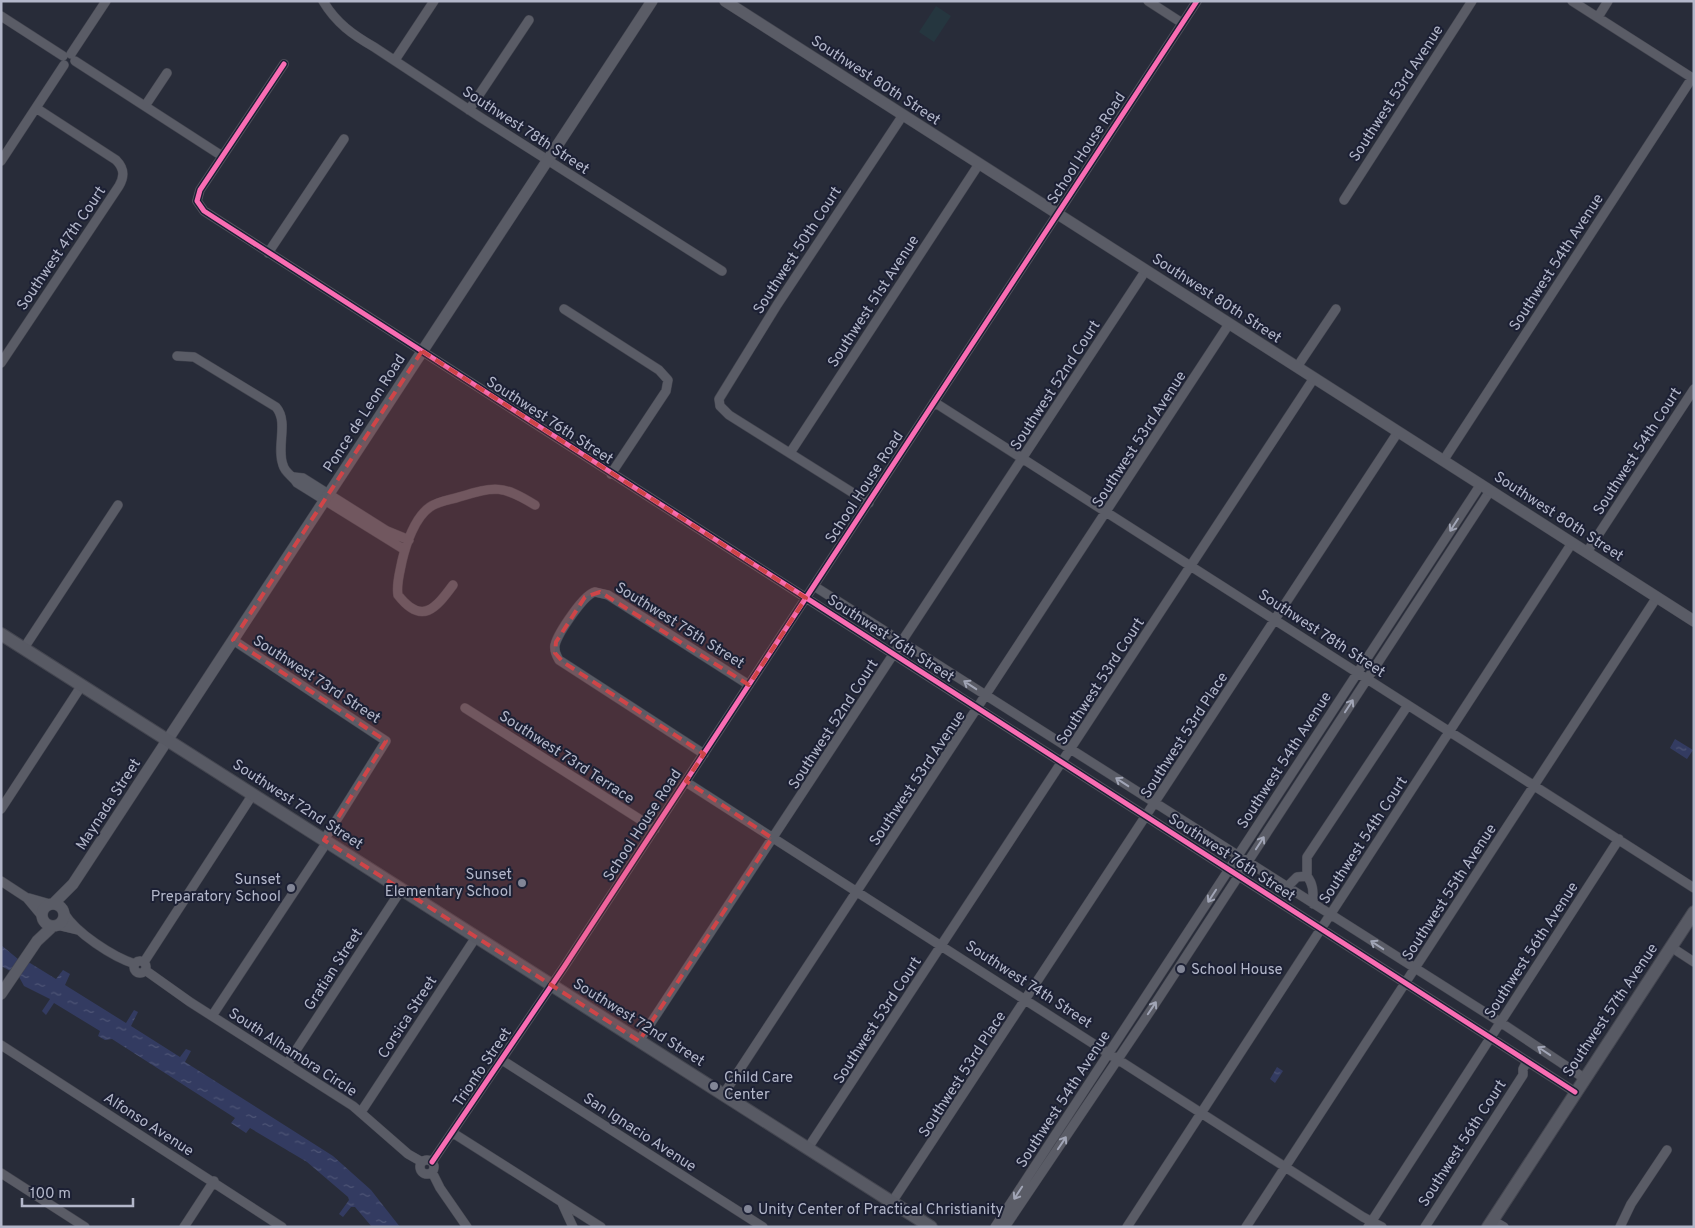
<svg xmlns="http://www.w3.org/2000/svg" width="1695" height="1228" viewBox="0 0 1695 1228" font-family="Overpass,sans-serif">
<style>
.garden{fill:#25363f}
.water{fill:url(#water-ripples)}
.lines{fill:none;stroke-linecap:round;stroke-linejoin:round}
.minor-casing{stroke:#444650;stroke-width:10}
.tertiary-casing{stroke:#444650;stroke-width:12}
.secondary-casing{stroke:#444650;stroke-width:14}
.minor{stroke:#5a5c66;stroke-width:9}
.tertiary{stroke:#5a5c66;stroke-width:11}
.secondary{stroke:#585a64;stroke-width:12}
.cycleway-casing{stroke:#1c2034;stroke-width:8}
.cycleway{stroke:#f96db3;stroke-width:5}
.oneway{stroke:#a1a5b6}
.marked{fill:#cf4548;fill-opacity:0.2;stroke:#cf4548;stroke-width:4;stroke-dasharray:10 6;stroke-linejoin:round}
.poi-dot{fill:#828697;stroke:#1c2034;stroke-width:2}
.labels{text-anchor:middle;stroke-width:4;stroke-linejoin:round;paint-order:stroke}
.street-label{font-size:15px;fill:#b3b7ca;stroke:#1c2034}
.poi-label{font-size:15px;fill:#b3b7ca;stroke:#1c2034;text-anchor:start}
</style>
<defs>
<pattern id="water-ripples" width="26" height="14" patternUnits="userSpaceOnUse" patternTransform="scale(1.25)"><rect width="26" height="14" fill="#333b61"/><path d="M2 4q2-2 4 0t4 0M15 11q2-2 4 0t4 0" fill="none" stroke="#4e5576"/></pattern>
</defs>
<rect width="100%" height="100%" fill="#282c39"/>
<!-- garden -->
<path class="garden" d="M936,6l15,10 -17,26 -15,-10z"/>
<!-- water -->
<path class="water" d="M1675,739l18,11 -6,9 -17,-11z
M1,945l23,19 6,-1 26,16 7,-9 7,4 -5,11 61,38 8,-13 4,2 -7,14 49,31 6,-8 5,2 -6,11 148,94 38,34 29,37h-28l-17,-20h-4l-8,10 -4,-3 10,-14 -1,-3 -41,-35 -57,-34 -4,5 -15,-10 4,-5 -123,-79 -7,1 -7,-4 2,-5 -46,-28 -8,12 -4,-4 8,-12 -26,-13 -6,-11 -17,-9z
M1277,1067l6,4 -8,12 -5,-4z"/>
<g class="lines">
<!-- minor casing -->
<g class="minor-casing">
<path id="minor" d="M323,1c13,22 30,34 51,46l106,70 242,154
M1148,1l34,22
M1572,1l122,78
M1,16l62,40
M1598,17l10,-16
M71,54l35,-53
M395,60l39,-59
M75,61l147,95
M284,64l-84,126 -3,11 7,10 1371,881
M145,106l22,-33
M469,110l60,-90
M1,161l63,-96
M1344,200l128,-199
M268,253l76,-114
M564,309l95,61 9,10 -2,11 -55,83
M177,356l17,1 82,50c13,15 0,40 7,58 2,8 10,11 14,18l108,67
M1,363l118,-177c6,-10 5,-18 -3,-26l-80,-52
M1297,367l39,-58
M934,402l760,486
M790,453l189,-289
M1443,461l249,-383
M294,477l9,1 84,53 22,9
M869,503l-140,-88 -9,-9 -1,-7 58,-94 126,-190
M1587,552l107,-163
M453,585c-17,23 -31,41 -55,10 -2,-11 2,-23 4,-34 4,-17 13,-44 28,-54 9,-6 20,-7 29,-10 36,-11 44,-12 76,8
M814,586l686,436 84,56
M233,640l153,101 -62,99
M24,648l94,-143
M465,708l190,121
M704,754l-145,-94c-3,-5 -5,-9 -4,-15 3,-12 29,-51 40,-53l13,3 141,90
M686,782l677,435 19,10
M1,809l81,-124
M1307,876v-19l101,-152
M1,881l26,17 15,18
M1287,887l10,-10 10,-1c7,9 6,17 6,28
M29,898l21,6
M64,913c12,20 49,44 71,51
M57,925l21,5
M1671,947l23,15
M134 967a6 6 0 1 1 12 0a6 6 0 1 1-12 0Z
M144,962l109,-168
M145,970l45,32 163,104 55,48 14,8
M212,1016l115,-174
M639,1041l507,-771
M1,1045l281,182
M502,1060l261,167
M287,1064l114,-174
M723,1095l506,-771
M361,1112l115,-175
M453,1133l148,94
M808,1148l506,-770
M420 1167a7 7 0 1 1 14 0a7 7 0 1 1-14 0Z
M432,1162l132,-195 633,-966
M432,1172l8,16 27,39
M1,1173l84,54
M892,1202l506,-770
M562,1203l11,24
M1492,1220l12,7
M184,1227l30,-46
M995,1227l486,-743
M1005,1227l148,-220 337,-516
M1127,1227l445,-684
M1246,1227l411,-630
M1368,1227l251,-388
M1425,1227l98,-152v-6l4,-8
M1620,1227l11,-23 36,-54"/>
</g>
<!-- tertiary casing -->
<g class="tertiary-casing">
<path id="tertiary" d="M725,1l969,620
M53,904l20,-20 579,-883
M42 915a11 11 0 1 1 22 0a11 11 0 1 1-22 0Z
M1,994l36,-53 16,-15"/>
</g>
<!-- secondary casing -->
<g class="secondary-casing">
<path id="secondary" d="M1,634l930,593
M1488,1227l206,-315"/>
</g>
<!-- minor -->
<use href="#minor" class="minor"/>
<!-- tertiary -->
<use href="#tertiary" class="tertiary"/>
<!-- secondary -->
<use href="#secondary" class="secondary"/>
<!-- cycleway casing -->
<g class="cycleway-casing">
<path id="cycleway" d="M284,64l-84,126 -3,11 7,10 1371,881
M432,1162l132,-195 633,-966"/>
</g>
<!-- cycleway -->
<use href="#cycleway" class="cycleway"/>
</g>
<!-- one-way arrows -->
<defs><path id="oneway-shaft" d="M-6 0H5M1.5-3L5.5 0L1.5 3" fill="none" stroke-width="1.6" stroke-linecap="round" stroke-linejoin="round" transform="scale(1.25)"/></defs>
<g class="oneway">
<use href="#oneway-shaft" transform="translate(1454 525) rotate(123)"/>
<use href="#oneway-shaft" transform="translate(970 685) rotate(-147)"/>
<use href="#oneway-shaft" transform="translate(1349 706) rotate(-57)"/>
<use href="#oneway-shaft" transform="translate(1122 782) rotate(-147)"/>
<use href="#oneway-shaft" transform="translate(1260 843) rotate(-57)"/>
<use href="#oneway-shaft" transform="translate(1212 896) rotate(123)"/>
<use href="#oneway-shaft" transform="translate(1377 945) rotate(-147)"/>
<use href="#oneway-shaft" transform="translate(1152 1008) rotate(-56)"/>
<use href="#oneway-shaft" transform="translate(1544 1051) rotate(-146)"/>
<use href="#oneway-shaft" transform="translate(1062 1143) rotate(-56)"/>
<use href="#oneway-shaft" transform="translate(1018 1193) rotate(123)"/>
</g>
<!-- marked area -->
<path class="marked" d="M422,351l384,247 -57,87 -149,-93 -15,5 -29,45 -1,11 8,9 141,92 -18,27 86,57 -133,203 -315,-201 62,-99 -153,-101z"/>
<!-- markers -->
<g class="poi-dot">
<circle cx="522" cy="883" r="5"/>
<circle cx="291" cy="888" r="5"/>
<circle cx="1181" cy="969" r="5"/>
<circle cx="714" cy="1086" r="5"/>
<circle cx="748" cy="1209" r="5"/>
</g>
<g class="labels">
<!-- street labels -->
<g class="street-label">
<text transform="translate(876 80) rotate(33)" y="5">Southwest 80th Street</text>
<text transform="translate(1396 93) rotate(-57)" y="5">Southwest 53rd Avenue</text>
<text transform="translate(526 130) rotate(33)" y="5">Southwest 78th Street</text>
<text transform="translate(1086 148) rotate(-57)" y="5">School House Road</text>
<text transform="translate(61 248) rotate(-56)" y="5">Southwest 47th Court</text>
<text transform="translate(797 250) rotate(-57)" y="5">Southwest 50th Court</text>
<text transform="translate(1556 262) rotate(-57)" y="5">Southwest 54th Avenue</text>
<text transform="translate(1217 298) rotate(33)" y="5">Southwest 80th Street</text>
<text transform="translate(873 301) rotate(-57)" y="5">Southwest 51st Avenue</text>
<text transform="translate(1055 385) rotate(-57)" y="5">Southwest 52nd Court</text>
<text transform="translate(364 413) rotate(-57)" y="5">Ponce de Leon Road</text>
<text transform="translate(550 420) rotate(33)" y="5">Southwest 76th Street</text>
<text transform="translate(1139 439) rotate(-57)" y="5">Southwest 53rd Avenue</text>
<text transform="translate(1637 451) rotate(-57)" y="5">Southwest 54th Court</text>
<text transform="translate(864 487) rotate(-57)" y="5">School House Road</text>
<text transform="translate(1559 516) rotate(33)" y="5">Southwest 80th Street</text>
<text transform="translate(680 625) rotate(32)" y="5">Southwest 75th Street</text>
<text transform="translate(1322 633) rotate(33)" y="5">Southwest 78th Street</text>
<text transform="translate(891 638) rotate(33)" y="5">Southwest 76th Street</text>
<text transform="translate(317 679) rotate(33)" y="5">Southwest 73rd Street</text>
<text transform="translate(1100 681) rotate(-57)" y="5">Southwest 53rd Court</text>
<text transform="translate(833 724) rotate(-57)" y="5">Southwest 52nd Court</text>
<text transform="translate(1184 735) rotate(-57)" y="5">Southwest 53rd Place</text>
<text transform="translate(567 757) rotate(33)" y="5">Southwest 73rd Terrace</text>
<text transform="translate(1284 760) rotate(-57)" y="5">Southwest 54th Avenue</text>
<text transform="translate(917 778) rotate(-56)" y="5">Southwest 53rd Avenue</text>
<text transform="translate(108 804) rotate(-57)" y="5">Maynada Street</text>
<text transform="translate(298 804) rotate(33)" y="5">Southwest 72nd Street</text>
<text transform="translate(642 825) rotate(-57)" y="5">School House Road</text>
<text transform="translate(1363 840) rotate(-57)" y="5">Southwest 54th Court</text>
<text transform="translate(1232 857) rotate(33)" y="5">Southwest 76th Street</text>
<text transform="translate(1449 892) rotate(-57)" y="5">Southwest 55th Avenue</text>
<text transform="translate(1531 950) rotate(-57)" y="5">Southwest 56th Avenue</text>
<text transform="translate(333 969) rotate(-57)" y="5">Gratian Street</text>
<text transform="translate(1029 984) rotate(33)" y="5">Southwest 74th Street</text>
<text transform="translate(1610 1010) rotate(-56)" y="5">Southwest 57th Avenue</text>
<text transform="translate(407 1017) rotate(-57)" y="5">Corsica Street</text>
<text transform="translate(877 1020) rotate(-57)" y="5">Southwest 53rd Court</text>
<text transform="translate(639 1022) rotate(32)" y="5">Southwest 72nd Street</text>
<text transform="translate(293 1052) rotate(33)" y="5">South Alhambra Circle</text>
<text transform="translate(482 1067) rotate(-56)" y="5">Trionfo Street</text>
<text transform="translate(962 1074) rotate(-57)" y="5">Southwest 53rd Place</text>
<text transform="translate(1063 1099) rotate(-57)" y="5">Southwest 54th Avenue</text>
<text transform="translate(149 1124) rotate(33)" y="5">Alfonso Avenue</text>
<text transform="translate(640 1132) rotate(33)" y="5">San Ignacio Avenue</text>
<text transform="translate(1462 1143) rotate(-57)" y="5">Southwest 56th Court</text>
</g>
<!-- poi labels -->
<g class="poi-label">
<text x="512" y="879" text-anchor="end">Sunset<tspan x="512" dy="17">Elementary School</tspan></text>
<text x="281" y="884" text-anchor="end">Sunset<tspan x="281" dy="17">Preparatory School</tspan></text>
<text x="1191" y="974">School House</text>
<text x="724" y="1082">Child Care<tspan x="724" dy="17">Center</tspan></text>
<text x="758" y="1214">Unity Center of Practical Christianity</text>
</g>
</g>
<!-- border -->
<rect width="1695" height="1228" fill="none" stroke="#b3b7ca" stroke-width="5"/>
<!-- scale -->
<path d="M22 1198v8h111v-8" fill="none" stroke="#b3b7ca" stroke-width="2.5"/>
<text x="30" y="1198" font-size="15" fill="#b3b7ca" stroke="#1c2034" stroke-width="4" paint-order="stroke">100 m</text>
</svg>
